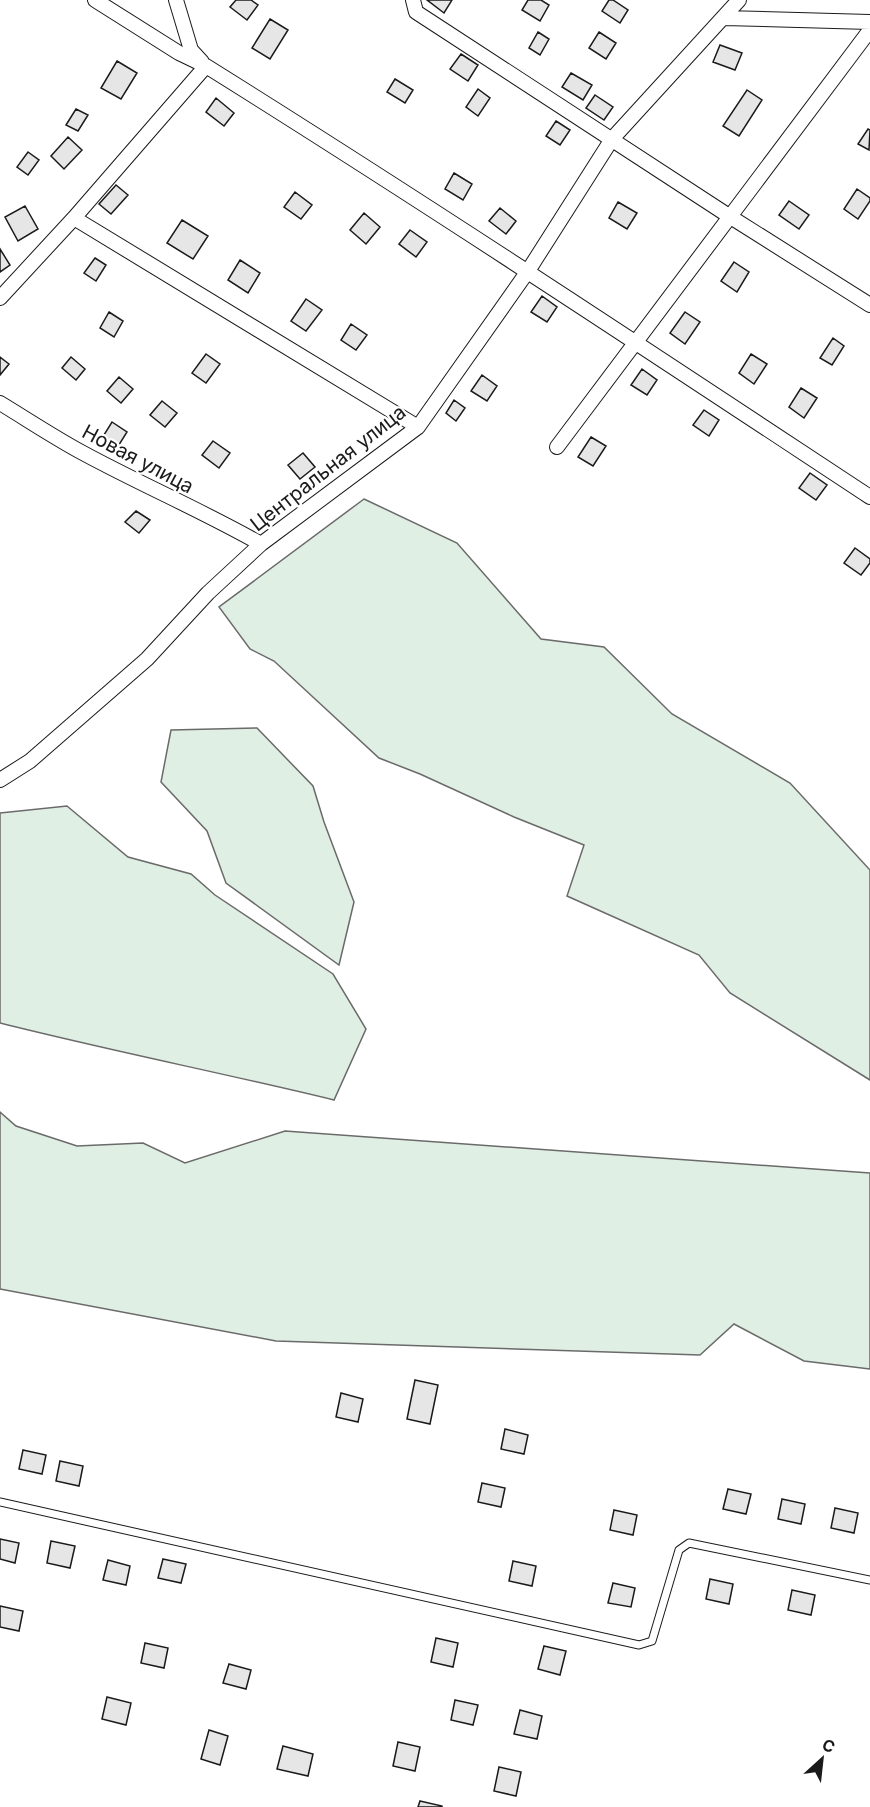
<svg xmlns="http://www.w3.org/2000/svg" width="870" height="1807" viewBox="0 0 870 1807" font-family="Inter,sans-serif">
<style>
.green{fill:#e0efe3;stroke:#6a6a6a;stroke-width:1.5}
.building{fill:#e6e6e6;stroke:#1a1a1a;stroke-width:1.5}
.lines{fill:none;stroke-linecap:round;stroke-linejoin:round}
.lane-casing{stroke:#1a1a1a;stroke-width:9}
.street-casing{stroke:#1a1a1a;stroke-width:16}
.lane{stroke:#fff;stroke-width:7}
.street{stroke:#fff;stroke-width:14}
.labels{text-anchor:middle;stroke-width:4.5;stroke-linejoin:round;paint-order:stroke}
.street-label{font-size:20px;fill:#1a1a1a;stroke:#fff}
</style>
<rect width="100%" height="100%" fill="#fff"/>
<!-- green -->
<path class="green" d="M364,499l93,44 84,96 63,8 68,67 118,69 80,87v210l-140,-87 -31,-38 -132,-59 17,-51 -70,-28 -94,-43 -41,-16 -105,-97 -24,-12 -31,-42z
M257,728l56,58 11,36 30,80 -15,63 -113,-82 -19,-52 -46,-49 10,-52z
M67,806l61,51 63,17 24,21 118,79 33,55 -32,71c-111,-27 -223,-49 -334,-77v-210z
M0,1112l16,14 61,20 66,-3 42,20 100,-32 585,42v196l-66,-8 -70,-37 -34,31 -424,-14 -276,-52z"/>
<!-- building -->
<path class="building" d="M236,0h15l7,5 -11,15 -17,-13z
M427,0h25l-8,13z
M528,0h13l8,5 -9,16 -18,-11z
M609,0h4l15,10 -8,13 -18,-12z
M270,19l18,11 -18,29 -18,-11z
M538,32l11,7 -9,16 -11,-7z
M599,32l17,11 -10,16 -17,-11z
M720,45l22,8 -7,17 -22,-8z
M461,54l17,11 -10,16 -18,-12z
M117,61l20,12 -16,26 -20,-11z
M571,73l21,12 -9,15 -21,-13z
M395,79l18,11 -8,13 -18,-11z
M478,89l12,9 -12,18 -12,-9z
M747,90l15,10 -23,36 -16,-10z
M595,95l18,12 -9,13 -18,-12z
M216,98l18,15 -10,13 -18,-14z
M76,109l12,6 -10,16 -12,-6z
M556,121l14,9 -10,15 -14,-9z
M868,129l2,1 -1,20 -11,-6z
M68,137l14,13 -18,19 -13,-13z
M28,152l11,8 -11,15 -11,-8z
M454,173l18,11 -9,16 -18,-11z
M116,185l12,10 -17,19 -12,-10z
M857,189l13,9v3l-12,18 -14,-10z
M295,192l17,13 -11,14 -17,-12z
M789,201l20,14 -10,14 -20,-14z
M618,202l19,11 -10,16 -18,-11z
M25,206l13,23 -20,12 -13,-24z
M500,208l16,13 -10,13 -17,-13z
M364,213l16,14 -14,17 -16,-14z
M182,220l26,16 -15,23 -26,-16z
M410,230l17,12 -11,15 -17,-13z
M0,249l10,16 -10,7z
M95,258l11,7 -10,16 -12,-8z
M240,260l20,13 -12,20 -20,-13z
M734,262l15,10 -12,20 -16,-11z
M542,296l15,11 -10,15 -16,-10z
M306,299l16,11 -16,21 -15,-10z
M109,312l14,9 -9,16 -14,-9z
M685,312l15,10 -15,22 -15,-11z
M351,324l16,11 -11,15 -15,-10z
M833,338l11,8 -12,19 -12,-7z
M206,354l14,10 -14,19 -14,-10z
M751,354l16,10 -13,20 -15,-11z
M0,357l9,7 -9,11z
M71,357l14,12 -9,11 -14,-12z
M642,369l15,11 -10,15 -16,-10z
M482,375l15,11 -10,15 -16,-10z
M119,377l14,12 -12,14 -14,-12z
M801,388l16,10 -13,20 -15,-11z
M454,400l11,8 -9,13 -10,-8z
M162,401l15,12 -12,14 -15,-12z
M704,410l15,10 -10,16 -16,-11z
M112,422l15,10 -10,16 -15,-10z
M591,437l15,9 -13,20 -15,-9z
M213,441l17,12 -11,15 -17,-13z
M303,453l12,14 -15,12 -12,-14z
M810,473l17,12 -11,15 -17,-12z
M136,511l14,9 -11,13 -14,-11z
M855,548l15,11v4l-9,12 -17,-12z
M415,1380l23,5 -8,39 -23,-5z
M341,1393l22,6 -5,23 -22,-5z
M505,1429l23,6 -4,19 -23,-5z
M23,1450l23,5 -4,19 -23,-5z
M60,1461l23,5 -4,20 -23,-5z
M482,1483l23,5 -4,19 -23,-5z
M728,1489l23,5 -5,20 -23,-5z
M782,1499l23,5 -4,20 -23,-5z
M835,1508l23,5 -4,20 -23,-5z
M614,1510l23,5 -4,20 -23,-5z
M0,1539l19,4 -4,20 -15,-4z
M51,1541l24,5 -5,22 -23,-5z
M163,1559l23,5 -5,19 -23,-5z
M108,1560l22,6 -4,19 -23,-5z
M513,1561l23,5 -4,20 -23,-5z
M710,1579l23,5 -4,20 -23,-5z
M613,1583l22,5 -4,19 -23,-4z
M792,1590l23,5 -4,20 -23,-5z
M0,1606l23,5 -4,20 -19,-4z
M436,1638l22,5 -5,24 -22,-5z
M145,1643l23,5 -4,20 -23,-5z
M544,1646l22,5 -6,24 -22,-6z
M229,1664l22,6 -5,19 -23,-6z
M107,1697l24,6 -5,22 -24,-6z
M455,1700l23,5 -5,20 -22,-5z
M520,1710l22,6 -5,23 -23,-5z
M209,1730l19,6 -8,29 -19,-6z
M398,1742l22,5 -5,24 -22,-5z
M283,1746l30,8 -5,22 -31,-7z
M499,1767l22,5 -5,24 -22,-5z
M420,1801l22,5v1h-24z"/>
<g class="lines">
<!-- lane casing -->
<g class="lane-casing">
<path id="lane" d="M0,1502l639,143 13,-4 27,-91 10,-7 181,37"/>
</g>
<!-- street casing -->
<g class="street-casing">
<path id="street" d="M95,0l84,53 27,13
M176,0l15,50 11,12
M413,0l3,12 313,204 141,89
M723,18l147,4
M74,218l344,209
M0,298l74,-80 132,-152c224,140 444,286 664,431
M0,403c28,17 55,35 83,50 59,32 120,58 178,91
M557,447l313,-417
M0,780l30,-19 117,-102 61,-66 53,-49 157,-117 110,-156 84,-132 127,-139"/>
</g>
<!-- lane -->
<use href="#lane" class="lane"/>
<!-- street -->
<use href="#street" class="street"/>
</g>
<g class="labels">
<!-- street labels -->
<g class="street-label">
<text transform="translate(138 459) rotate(28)" y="7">Новая улица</text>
<text transform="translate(328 468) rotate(-38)" y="7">Центральная улица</text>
</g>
</g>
<!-- north arrow -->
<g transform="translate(822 1759) rotate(27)" stroke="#ffffff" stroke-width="4.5" paint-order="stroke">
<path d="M0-4.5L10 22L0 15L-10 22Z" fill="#1a1a1a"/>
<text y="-9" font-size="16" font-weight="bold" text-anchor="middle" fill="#1a1a1a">С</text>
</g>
</svg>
